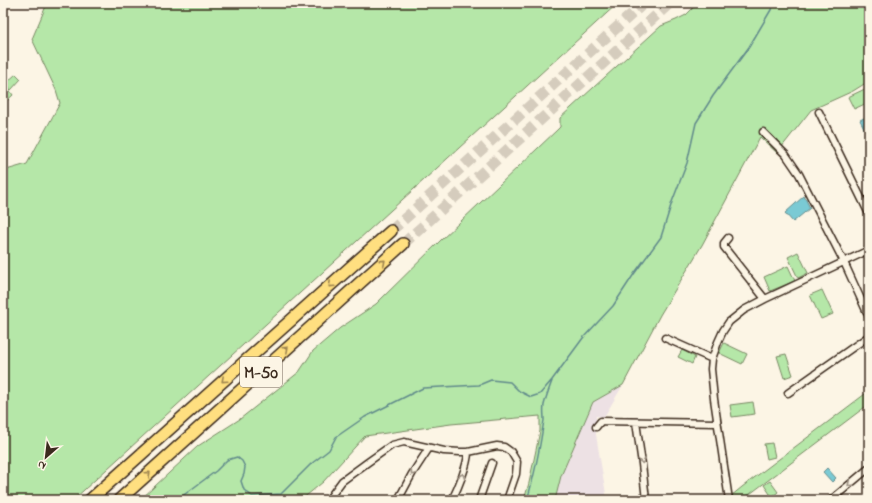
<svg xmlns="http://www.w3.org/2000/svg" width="872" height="503" viewBox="0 0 872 503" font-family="'Indie Flower',sans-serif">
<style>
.built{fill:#ede1e4}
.green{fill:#b5e7a8;stroke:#788863}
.water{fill:#7acad4;stroke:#618a8b}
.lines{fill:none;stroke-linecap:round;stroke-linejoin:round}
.stream{stroke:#618a8b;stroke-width:1.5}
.highway-tunnel{stroke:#d5ccbd;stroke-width:11;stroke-dasharray:11 5.5;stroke-linecap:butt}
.street-casing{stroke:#3b2a1e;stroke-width:9}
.highway-casing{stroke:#3b2a1e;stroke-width:14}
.street{stroke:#fcf5e5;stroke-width:6}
.highway{stroke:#ffdf80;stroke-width:11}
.oneway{stroke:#9d844f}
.oneway2{stroke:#9c9082}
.labels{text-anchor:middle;stroke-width:3;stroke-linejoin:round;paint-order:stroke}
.shield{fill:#fcf5e5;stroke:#75675a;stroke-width:1}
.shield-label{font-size:17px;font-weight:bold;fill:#3b2a1e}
</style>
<rect width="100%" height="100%" fill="#fcf5e5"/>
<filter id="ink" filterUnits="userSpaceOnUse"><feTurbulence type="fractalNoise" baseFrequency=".025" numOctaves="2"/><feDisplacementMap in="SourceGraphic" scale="8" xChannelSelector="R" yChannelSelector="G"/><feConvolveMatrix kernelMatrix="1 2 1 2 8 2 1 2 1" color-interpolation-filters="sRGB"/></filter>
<g filter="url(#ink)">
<!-- built -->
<path class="built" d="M623,385l-19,32 -8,-1v19l11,65h-52l6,-24 32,-74z"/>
<!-- green -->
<path class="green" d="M45,3h573l-545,497h-70v-329l24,-7 33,-61 -4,-13 -24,-51 14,-33z
M698,3h171v78l-16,10 -42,19 -34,43 -17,-16 -58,108 -42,70 -37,70 -30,17 -32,74 -6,24h-31l5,-17 11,-52v-15l-89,8 -86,12 -42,46 -22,18h-161l58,-54 42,-27 59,-47 14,-21 27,-23 36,-24 65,-64 116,-110 3,-3v-9l101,-92 15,-6 10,-5z
M16,74l5,5 -10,11 -6,-6z
M869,87v15l-15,7 -6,-12z
M8,88l5,7 -10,9v-11z
M798,252l10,21 -10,5 -10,-21z
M788,266l7,15 -25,10 -6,-14z
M822,290l11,24 -12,5 -11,-24z
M724,343l23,11 -5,10 -23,-11z
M682,350l13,7 -3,7 -14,-7z
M786,354l7,21 -9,3 -7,-22z
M869,391v13l-127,96h-10l-1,-4 11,-9z
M753,402l2,12 -23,3 -2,-12z
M772,443l3,14 -8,2 -3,-15z
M770,481l8,11 -6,5 -8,-12z"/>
<!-- water -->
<path class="water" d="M868,116l1,20h-1l-8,-16z
M804,196l6,12 -17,14 -8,-9z
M827,468l9,10 -4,4 -9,-10z"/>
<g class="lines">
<!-- stream -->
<path class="stream" d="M869,69v-4
M177,500l39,-29 11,-11 10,-3 5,4 3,6 -1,7 -3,7 3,9 8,6 29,-2 30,-30 18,-14 7,-13 29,-20 58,-29 56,-3 12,-5 19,2 9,9 12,6 9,-3 12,-14 31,-42 30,-32 21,-32 27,-37 11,-35 15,-39 9,-40 17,-27 36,-49 26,-44
M527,500c8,-26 13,-53 17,-80 0,-5 -1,-10 0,-15 2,-8 5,-16 8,-24"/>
<!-- highway-tunnel -->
<path class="highway-tunnel" d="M391,231l253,-228
M403,244l267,-241"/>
<!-- street casing -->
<g class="street-casing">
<path id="street" d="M819,112l50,102
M763,132l23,23 13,19 45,88 25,55
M728,238l-4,5v4l41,52
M665,338l47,21
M788,393l81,-57
M636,422l6,42 4,36
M596,427l5,-6 116,2
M328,500l14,-19 26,-19 24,-17 12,-3 40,9 16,1h8l29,-6 7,1 7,5 6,10 -1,12 -9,26
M398,500l14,-26 17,-26
M452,500c6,-12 16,-36 16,-48
M479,500l13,-37
M729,500l-15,-101 -3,-30 1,-10 6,-17 5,-11 6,-9 15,-12 21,-11 104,-49
M831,500l38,-32"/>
</g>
<!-- highway casing -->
<g class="highway-casing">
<path id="highway" d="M90,500l301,-269
M119,500l284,-256"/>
</g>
<!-- street -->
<use href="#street" class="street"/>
<!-- highway -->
<use href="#highway" class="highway"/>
</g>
<!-- one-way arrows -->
<defs><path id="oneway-chevron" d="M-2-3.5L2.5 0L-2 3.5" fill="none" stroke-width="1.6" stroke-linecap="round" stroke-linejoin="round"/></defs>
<g class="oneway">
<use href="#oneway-chevron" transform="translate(383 262) rotate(-42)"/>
<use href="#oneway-chevron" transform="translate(331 285) rotate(138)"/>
<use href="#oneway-chevron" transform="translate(286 349) rotate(-42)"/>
<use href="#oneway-chevron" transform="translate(224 380) rotate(138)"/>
<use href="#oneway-chevron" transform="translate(148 474) rotate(-42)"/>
</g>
<g class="oneway2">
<use href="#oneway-chevron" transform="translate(642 461) rotate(82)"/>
<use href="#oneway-chevron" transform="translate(413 473) rotate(122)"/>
<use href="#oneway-chevron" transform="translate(462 476) rotate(-72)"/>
<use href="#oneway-chevron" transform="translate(850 484) rotate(140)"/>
</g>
</g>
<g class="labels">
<!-- shield labels -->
<rect class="shield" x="240" y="357" width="42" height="30" rx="3"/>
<g class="shield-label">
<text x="261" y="378">M-50</text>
</g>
</g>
<!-- margin -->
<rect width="872" height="503" fill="none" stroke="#fcf5e5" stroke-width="16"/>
<rect x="8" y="8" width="856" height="487" fill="none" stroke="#3b2a1e" stroke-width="1.5" filter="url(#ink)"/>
<!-- north arrow -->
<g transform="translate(46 457) rotate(208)" stroke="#fcf5e5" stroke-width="3" paint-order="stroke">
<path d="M0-3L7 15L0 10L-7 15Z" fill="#3b2a1e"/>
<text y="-6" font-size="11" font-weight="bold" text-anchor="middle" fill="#3b2a1e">N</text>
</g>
</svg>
